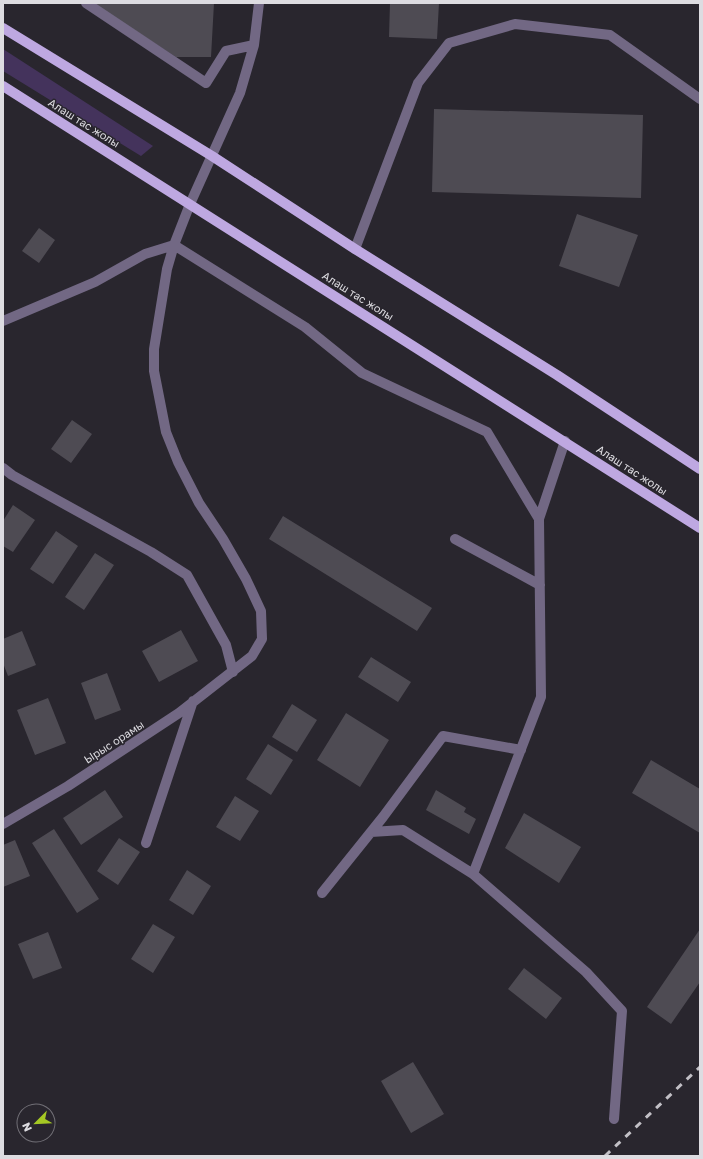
<svg xmlns="http://www.w3.org/2000/svg" width="703" height="1159" viewBox="0 0 703 1159" font-family="'Golos Text',sans-serif">
<style>
.green{fill:#44335c}
.building{fill:#4e4b53}
.lines{fill:none;stroke-linecap:round;stroke-linejoin:round}
.minor{stroke:#726884;stroke-width:10}
.major{stroke:#bea8e1;stroke-width:10}
.rail{stroke:#c2c0c6;stroke-width:3;stroke-dasharray:7 7;stroke-linecap:butt}
.labels{text-anchor:middle;stroke-width:3;stroke-linejoin:round;paint-order:stroke}
.street-label{font-size:11px;fill:#dddce1;stroke:#29262e}
</style>
<rect width="100%" height="100%" fill="#29262e"/>
<!-- green -->
<path class="green" d="M3,49l150,97 -12,10 -138,-85z"/>
<!-- building -->
<path class="building" d="M93,3h121l-3,54h-35z
M390,3h49l-2,36 -48,-2z
M434,109l209,6 -2,83 -209,-6z
M577,214l61,21 -19,52 -60,-21z
M39,228l16,12 -16,23 -17,-12z
M72,420l20,14 -21,29 -20,-14z
M13,505l22,15 -22,32 -10,-6v-25z
M283,516l149,92 -15,23 -148,-92z
M56,531l22,15 -25,38 -23,-15z
M95,553l19,12 -30,45 -19,-13z
M181,630l17,31 -39,21 -17,-31z
M22,631l14,34 -28,11 -5,-13v-24z
M371,657l40,25 -13,20 -40,-25z
M107,673l14,37 -26,10 -14,-37z
M48,698l18,45 -31,12 -18,-45z
M292,704l25,16 -20,32 -25,-15z
M346,713l43,27 -29,47 -43,-27z
M268,744l25,16 -22,35 -25,-16z
M651,760l49,29v44l-68,-40z
M105,790l18,27 -42,28 -18,-27z
M436,790l30,18 -2,4 12,7 -7,15 -43,-24z
M235,796l24,15 -19,30 -24,-14z
M524,813l57,34 -22,36 -54,-35z
M54,829l45,70 -22,14 -45,-70z
M119,838l21,14 -22,33 -21,-14z
M15,840l15,36 -27,11v-42z
M187,870l24,16 -18,29 -24,-15z
M153,924l22,13 -22,36 -22,-14z
M700,929v53l-29,42 -24,-17z
M48,932l14,36 -29,11 -15,-35z
M524,968l38,30 -16,21 -38,-30z
M413,1062l31,52 -33,19 -30,-52z"/>
<g class="lines">
<!-- minor -->
<path class="minor" d="M86,3l120,80 20,-32 28,-6
M355,249l63,-166 31,-40 66,-19 95,11 90,64
M3,321l92,-39 50,-28 29,-9 131,82 57,46 125,59 52,87
M565,441l-26,78 2,178 -68,177 113,98 36,39 -8,108
M3,468l9,7 139,77 36,23 39,70 7,27
M455,539l85,46
M3,824l65,-38 111,-73 73,-57 10,-17 -1,-28 -15,-32 -23,-40 -24,-36 -21,-41 -12,-30 -12,-61v-22l13,-80 7,-24 16,-41 50,-111 14,-48 5,-42
M371,832l32,-2 70,44
M146,843l47,-142
M322,893l61,-76 60,-81 78,14"/>
<!-- major -->
<path class="major" d="M3,28l209,128 143,93 202,126 143,94
M3,86l697,442"/>
<!-- rail -->
<path class="rail" d="M605,1156l95,-89"/>
</g>
<g class="labels">
<!-- street labels -->
<g class="street-label">
<text transform="translate(84 123) rotate(32)" y="4">Алаш тас жолы</text>
<text transform="translate(358 296) rotate(32)" y="4">Алаш тас жолы</text>
<text transform="translate(632 470) rotate(33)" y="4">Алаш тас жолы</text>
<text transform="translate(114 742) rotate(-33)" y="4">Ырыс орамы</text>
</g>
</g>
<!-- border -->
<rect width="703" height="1159" fill="none" stroke="#dddce1" stroke-width="8"/>
<!-- north arrow -->
<g transform="translate(36 1123) rotate(246)"><circle r="19" fill="#29262e" stroke="#716f76"/>
<path d="M0-3L7 15L0 10L-7 15Z" fill="#a5c824"/>
<text y="-6" font-size="11" font-weight="bold" text-anchor="middle" fill="#dddce1">N</text>
</g>
</svg>
